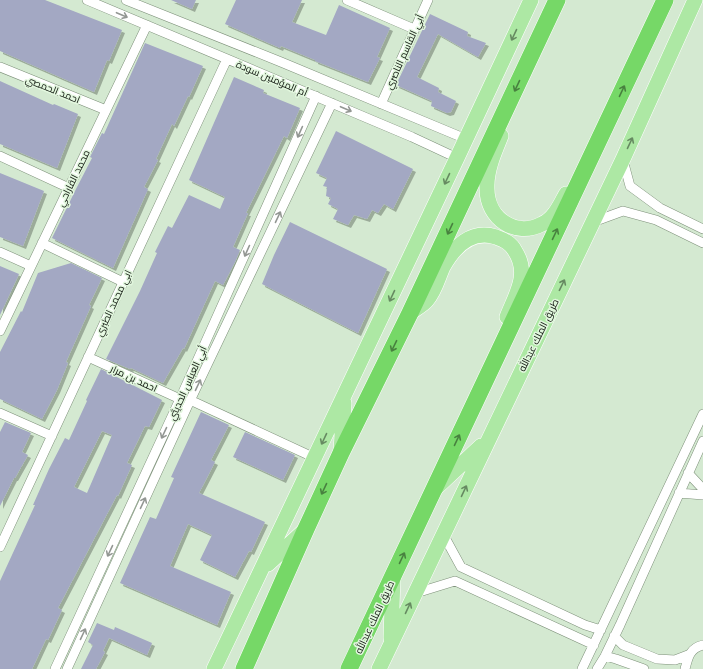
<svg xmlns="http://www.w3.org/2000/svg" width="703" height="669" viewBox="0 0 703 669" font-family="Quicksand,Cairo,sans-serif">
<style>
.building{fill:#a3a8c3;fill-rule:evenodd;filter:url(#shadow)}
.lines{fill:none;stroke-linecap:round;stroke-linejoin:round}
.street-casing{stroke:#7e917a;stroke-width:10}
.primary-casing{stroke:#fff;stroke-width:16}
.highway-casing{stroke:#fff;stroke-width:18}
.street{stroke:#fff;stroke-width:9}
.primary{stroke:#ade8a4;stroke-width:15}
.highway{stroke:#76d867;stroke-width:17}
.oneway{stroke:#939793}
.oneway2{stroke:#668a61}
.oneway3{stroke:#48813f}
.labels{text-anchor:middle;stroke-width:3;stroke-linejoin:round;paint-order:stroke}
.street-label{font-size:10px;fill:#10170f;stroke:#e2f7de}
</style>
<defs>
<filter id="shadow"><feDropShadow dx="3" dy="3" stdDeviation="0" flood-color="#0004"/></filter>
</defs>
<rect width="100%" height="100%" fill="#d4e9d1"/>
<!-- building -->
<path class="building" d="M0,0h45l77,30 -13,31 -2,-1 -13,32 -94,-41z
M171,0h25l-4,9z
M236,0h66l-10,22 34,13 13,-30 51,23 -13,29 3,1 -12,24 -53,-21v-1l-34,-14 -1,2 -55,-24z
M430,14l38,18 -1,4 19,7 -8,14 -40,-23 -21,43 22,11 -1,4 18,9 -5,11 -4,1 -16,-7 1,-5 -36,-16z
M145,43l58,23 -14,31 -1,-1 -14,30 -2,-2 -16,35 2,1 -14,27 4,2 -35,79 -61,-30 24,-49 16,-31 -2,-1 12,-24 2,1z
M234,77l30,13 -1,3 37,15 -13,30 -3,-2 -38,77h2l-15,34 7,3 -5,12 -12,23 -8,-4 -31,68 -1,-1 -20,35 -32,-15 -1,1 -24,-10 34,-68 17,-38 -2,-1 13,-26 4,2 17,-33 31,14 5,-12 -36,-17z
M0,81l53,24 1,-1 24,10 -21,54 -57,-24z
M336,131l77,38 -20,40 -9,-5 -6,9 -6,-3 -5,9 -13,-4 -6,10 -15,-6 5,-10 -10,-5 3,-6 -5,-2 1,-9 -4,-1 4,-8 -11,-5z
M0,173l44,18 -21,55 -23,-9z
M290,222l97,47 -29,64 -96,-49 12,-29z
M71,263l31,15 -13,27 2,1 -25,56 2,1 -11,27 -15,29 -42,-20v-47l21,-41 1,1 16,-39z
M0,266l19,8 -19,41z
M101,369l61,31 -13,27 -4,-1 -18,37 5,2 -14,31 -1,-1 -59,113 4,2 -14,30 -2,-1 -14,30h-32v-88l35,-76h-2l16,-36 16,-31 4,2 18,-39 -1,-1zM102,431l10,4 -25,58 -13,-6z
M201,412l28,13 -18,35 4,2 -16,31 66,29 -14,30 -2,-1 -14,26 -35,-17 12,-25 -24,-11 -18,42 61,26 -14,33 -97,-42 30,-66 6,2 18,-41 -3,-1z
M5,422l26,11 -9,19 6,3 -13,23h-1l-14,28v-74z
M245,432l50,23 -12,25 -50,-23z
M97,623l17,7 1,-3 37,16 -5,12 -38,-17 -6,13 2,1 -9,17h-15l12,-24 -5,-3z"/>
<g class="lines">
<!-- street casing -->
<g class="street-casing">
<path id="street" d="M87,0l325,137 45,21
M126,0l155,62 185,77
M347,0l67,29
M0,67l106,43
M381,104l47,-104
M0,156l69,32
M623,160l7,26 30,22 43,21
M593,222l30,-11 33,9 47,23
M42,243l81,39
M0,252l31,14
M0,331l147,-306
M88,357l92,42
M190,400l125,58
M0,413l52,23
M688,473l15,16
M679,493l24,2
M443,534l18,33 124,58 16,5
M0,547l227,-488
M416,593l39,-12 139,64
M614,636l9,9 34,14 18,1 13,-5
M605,656l11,3 28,10
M55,669l125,-270 136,-303
M67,669l121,-264 144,-302
M582,669l121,-255
M597,669l8,-13 15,-31 83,-184
M685,669c3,-12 5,-21 18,-24"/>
</g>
<!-- primary casing -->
<g class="primary-casing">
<path id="primary" d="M501,136c-7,17 -15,35 -14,53 0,29 28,49 55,35 12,-5 18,-19 24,-30
M410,313c5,-4 13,-8 17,-13 8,-9 11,-22 16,-33 11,-20 28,-38 53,-30 8,3 15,6 19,14 15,23 1,43 -8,66
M341,451l3,-48
M436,488l45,-42
M268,564l37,-34
M391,638l2,-62
M214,669l243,-511 74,-158
M379,669l244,-510 72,-159"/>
</g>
<!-- highway casing -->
<g class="highway-casing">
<path id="highway" d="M244,669l62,-140 35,-76 69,-140 147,-313
M349,669l316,-669"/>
</g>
<!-- street -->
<use href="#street" class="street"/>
<!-- primary -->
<use href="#primary" class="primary"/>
<!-- highway -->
<use href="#highway" class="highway"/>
</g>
<!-- one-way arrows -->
<defs><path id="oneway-shaft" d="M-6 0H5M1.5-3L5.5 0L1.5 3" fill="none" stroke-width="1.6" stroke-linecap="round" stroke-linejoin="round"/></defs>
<g class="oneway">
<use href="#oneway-shaft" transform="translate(122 15) rotate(23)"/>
<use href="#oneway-shaft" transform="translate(346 109) rotate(23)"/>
<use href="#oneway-shaft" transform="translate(300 132) rotate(114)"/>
<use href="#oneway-shaft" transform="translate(278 217) rotate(-65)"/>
<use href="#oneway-shaft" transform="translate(247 251) rotate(114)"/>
<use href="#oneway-shaft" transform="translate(198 385) rotate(-65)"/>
<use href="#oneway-shaft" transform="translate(164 433) rotate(115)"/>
<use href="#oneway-shaft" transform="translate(143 503) rotate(-65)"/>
<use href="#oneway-shaft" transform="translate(110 551) rotate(115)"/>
<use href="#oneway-shaft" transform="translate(83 634) rotate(-65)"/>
</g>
<g class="oneway2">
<use href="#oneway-shaft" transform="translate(514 35) rotate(115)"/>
<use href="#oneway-shaft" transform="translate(630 143) rotate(-65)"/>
<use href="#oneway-shaft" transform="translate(447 179) rotate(115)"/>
<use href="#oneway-shaft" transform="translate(562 285) rotate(-64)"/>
<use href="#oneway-shaft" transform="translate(392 296) rotate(115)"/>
<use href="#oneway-shaft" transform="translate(324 439) rotate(115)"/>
<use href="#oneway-shaft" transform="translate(464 491) rotate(-65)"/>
<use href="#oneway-shaft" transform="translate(408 608) rotate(-65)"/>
</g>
<g class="oneway3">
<use href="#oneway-shaft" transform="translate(517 86) rotate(115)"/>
<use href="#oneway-shaft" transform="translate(622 91) rotate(-65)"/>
<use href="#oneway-shaft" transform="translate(450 229) rotate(115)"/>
<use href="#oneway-shaft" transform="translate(555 234) rotate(-65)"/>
<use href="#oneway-shaft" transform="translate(394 346) rotate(116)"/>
<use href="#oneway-shaft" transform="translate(457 440) rotate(-65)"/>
<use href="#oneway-shaft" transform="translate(324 489) rotate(115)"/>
<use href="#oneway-shaft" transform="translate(402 558) rotate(-65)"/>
</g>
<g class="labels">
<!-- street labels -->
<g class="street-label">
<text transform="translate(404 52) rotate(-66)" y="4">أبي القاسم الناصري</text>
<text transform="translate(272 78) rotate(23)" y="4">أم المؤمنين سودة</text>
<text transform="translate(53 89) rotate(22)" y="4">احمد الحمصي</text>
<text transform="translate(73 178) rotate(-64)" y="4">محمد القاراحي</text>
<text transform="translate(113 303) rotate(-65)" y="4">ابي محمد الطبري</text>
<text transform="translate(538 335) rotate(-64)" y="4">طريق الملك عبدالله</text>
<text transform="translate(134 378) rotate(25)" y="4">احمد بن مرار</text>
<text transform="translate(187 383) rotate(-66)" y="4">أبي العباس الحديثي</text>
<text transform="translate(374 617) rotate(-65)" y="4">طريق الملك عبدالله</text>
</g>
</g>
</svg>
